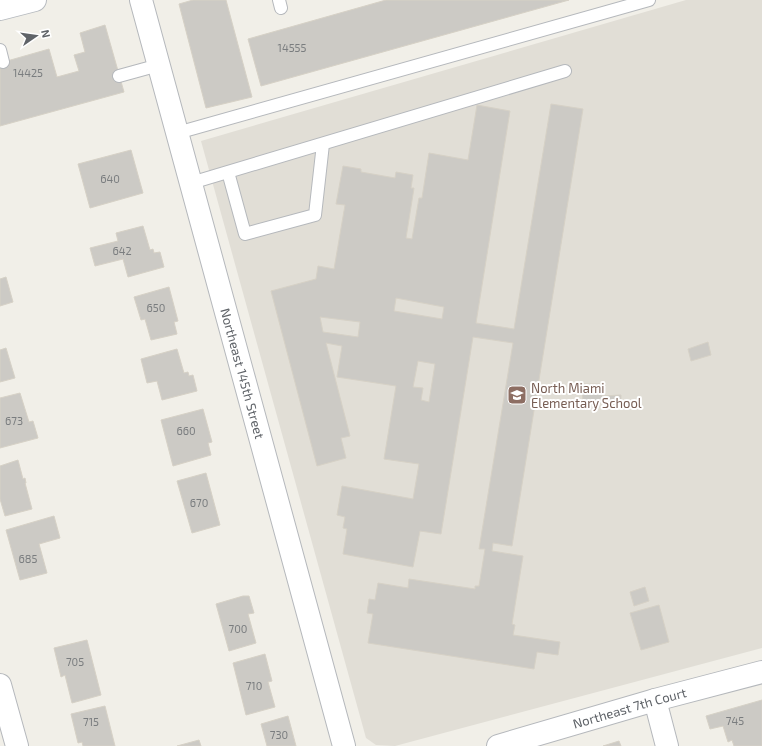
<svg xmlns="http://www.w3.org/2000/svg" width="762" height="746" viewBox="0 0 762 746" font-family="'Exo 2',sans-serif">
<style>
.education{fill:#e1ded6}
.building{fill:#cccac5;stroke:#d6d1c6;fill-rule:evenodd}
.lines{fill:none;stroke-linecap:round;stroke-linejoin:round}
.lane-casing{stroke:#b5b8bc;stroke-width:14}
.street-casing{stroke:#b5b8bc;stroke-width:24}
.secondary-casing{stroke:#b6babf;stroke-width:24}
.lane{stroke:#fff;stroke-width:12}
.street{stroke:#fff;stroke-width:22}
.secondary{stroke:#fff;stroke-width:22}
.labels{text-anchor:middle;stroke-width:4;stroke-linejoin:round;paint-order:stroke}
.number-label{font-size:11px;fill:#7a7d7f}
.street-label{font-size:13px;fill:#5f6368;stroke:#fff}
.education-label{font-size:13px;fill:#785e54;stroke:#fff;text-anchor:start}
</style>
<rect width="100%" height="100%" fill="#f1efe8"/>
<!-- education -->
<path class="education" d="M686,0h76v648l-367,98 -19,-1 -10,-7 -165,-597z"/>
<!-- building -->
<path class="building" d="M193,0h33l26,97 -46,11 -27,-104z
M386,0h183l-308,86 -13,-47z
M105,25l19,67 -124,34v-63l49,-14 8,28 22,-6 -5,-16 11,-3 -5,-19z
M551,104l32,5 -71,437 -19,-3 -1,8 31,5 -11,68 3,1 -2,10 47,7 -2,13 -21,-3 -3,17 -166,-26 5,-29 -6,-1 2,-14 6,1 3,-17 30,5 1,-9 66,10v-3h4l6,-37h-6l34,-206 -40,-6 -32,197 -21,-3 -7,36 -70,-13 4,-25 -4,-1 2,-11 -8,-2 5,-29 71,13 6,-35 -35,-5 12,-73 -59,-9 5,-31 -16,-3 24,93 -9,2 5,20 -29,8 -46,-175 45,-12 2,-13 16,3 11,-64 -9,-1 7,-38 18,3v3l34,6 1,-6 17,3 -2,13h3l-8,50 6,1 7,-41h3l7,-45 39,7 9,-55 33,6 -34,212 38,6zM396,298l48,9 -2,12 -48,-8zM320,317l40,5 -2,15 -35,-5zM418,361l17,3 -6,38 -8,-2 2,-12 -10,-1z
M131,150l12,43 -53,15 -12,-44z
M143,226l7,24 3,-1 1,4 6,-1 4,15 -36,10 -5,-18 -28,7 -5,-18 28,-7 -2,-8z
M6,277l7,25 -13,4v-27z
M169,287l9,34 -4,1 3,12 -26,6 -6,-21 -4,1 -7,-23z
M708,342l3,13 -20,6 -3,-12z
M6,348l9,30 -15,4v-32z
M177,349l7,24 4,-1 1,4 4,-1 4,16 -35,9 -5,-19 -10,2 -6,-24z
M582,384h20v12l19,-1v7l-38,2z
M20,393l9,29 4,-1 5,17 -38,10v-50z
M203,409l9,33 -4,1 3,12 -38,11 -12,-46z
M18,460l5,19 2,-1 1,5h-1l7,26 -27,7 -5,-17v-33z
M206,473l14,52 -28,8 -15,-52z
M54,516l6,22 -21,6 8,29 -27,7 -14,-50z
M645,587l4,14 -15,5 -4,-14z
M243,596h6l5,17 -6,1 8,29 -27,8 -13,-47z
M659,605l10,37 -28,8 -11,-37z
M87,640l14,55 -29,8 -7,-28 -4,2 -7,-29z
M265,654l7,27 -4,1 7,25 -29,8 -13,-52z
M762,700v46h-28l-2,-6 -4,2 -5,-16 -13,3 -4,-13z
M105,706l10,40h-32l-1,-4 -4,1 -7,-29z
M288,716l8,30h-29l-6,-22z
M199,740l2,6h-24z
M619,741l2,5h-18z"/>
<g class="lines">
<!-- lane casing -->
<g class="lane-casing">
<path id="lane" d="M279,0l2,8
M0,50l3,12
M119,76l40,-11
M177,133l472,-133
M228,172l17,62 70,-19 8,-71
M191,183l374,-112"/>
</g>
<!-- street casing -->
<g class="street-casing">
<g id="street">
<path id="s1" d="M141,0l203,746"/>
<path d="M0,685l17,61"/>
<path d="M655,700l12,46"/>
<path id="s2" d="M498,746l157,-46 107,-28"/>
</g>
</g>
<!-- secondary casing -->
<g class="secondary-casing">
<path id="secondary" d="M0,9l35,-9"/>
</g>
<!-- lane -->
<use href="#lane" class="lane"/>
<!-- street -->
<use href="#street" class="street"/>
<!-- secondary -->
<use href="#secondary" class="secondary"/>
</g>
<!-- icons -->
<defs>
<g id="school-square" transform="scale(1)"><rect x="-9" y="-9" width="18" height="18" rx="4" fill="#8d6e63" stroke="#fff"/><path d="M0-5L7-2L0 1L-7-2ZM-4 1L0 2.5L4 1V4Q0 6-4 4Z" fill="#fff"/></g>
</defs>
<g fill-rule="evenodd">
<use href="#school-square" x="517" y="395"/>
</g>
<g class="labels">
<!-- number labels -->
<g class="number-label">
<text x="292" y="52">14555</text>
<text x="28" y="77">14425</text>
<text x="110" y="183">640</text>
<text x="122" y="255">642</text>
<text x="156" y="312">650</text>
<text x="14" y="425">673</text>
<text x="186" y="435">660</text>
<text x="199" y="507">670</text>
<text x="28" y="563">685</text>
<text x="238" y="633">700</text>
<text x="75" y="666">705</text>
<text x="254" y="690">710</text>
<text x="735" y="725">745</text>
<text x="91" y="726">715</text>
<text x="279" y="739">730</text>
</g>
<!-- street labels -->
<g class="street-label">
<text dy="5" stroke="none"><textPath href="#s1" startOffset="387">Northeast 145th Street</textPath></text>
<text dy="5" stroke="none"><textPath href="#s2" startOffset="137">Northeast 7th Court</textPath></text>
</g>
<!-- education labels -->
<g class="education-label">
<text x="531" y="393">North Miami<tspan x="531" dy="15">Elementary School</tspan></text>
</g>
</g>
<!-- north arrow -->
<g transform="translate(36 36) rotate(77)" stroke="#ffffff" stroke-width="3" paint-order="stroke">
<path d="M0-3L7 15L0 10L-7 15Z" fill="#5f6368"/>
<text y="-6" font-size="11" font-weight="bold" text-anchor="middle" fill="#5f6368">N</text>
</g>
</svg>
